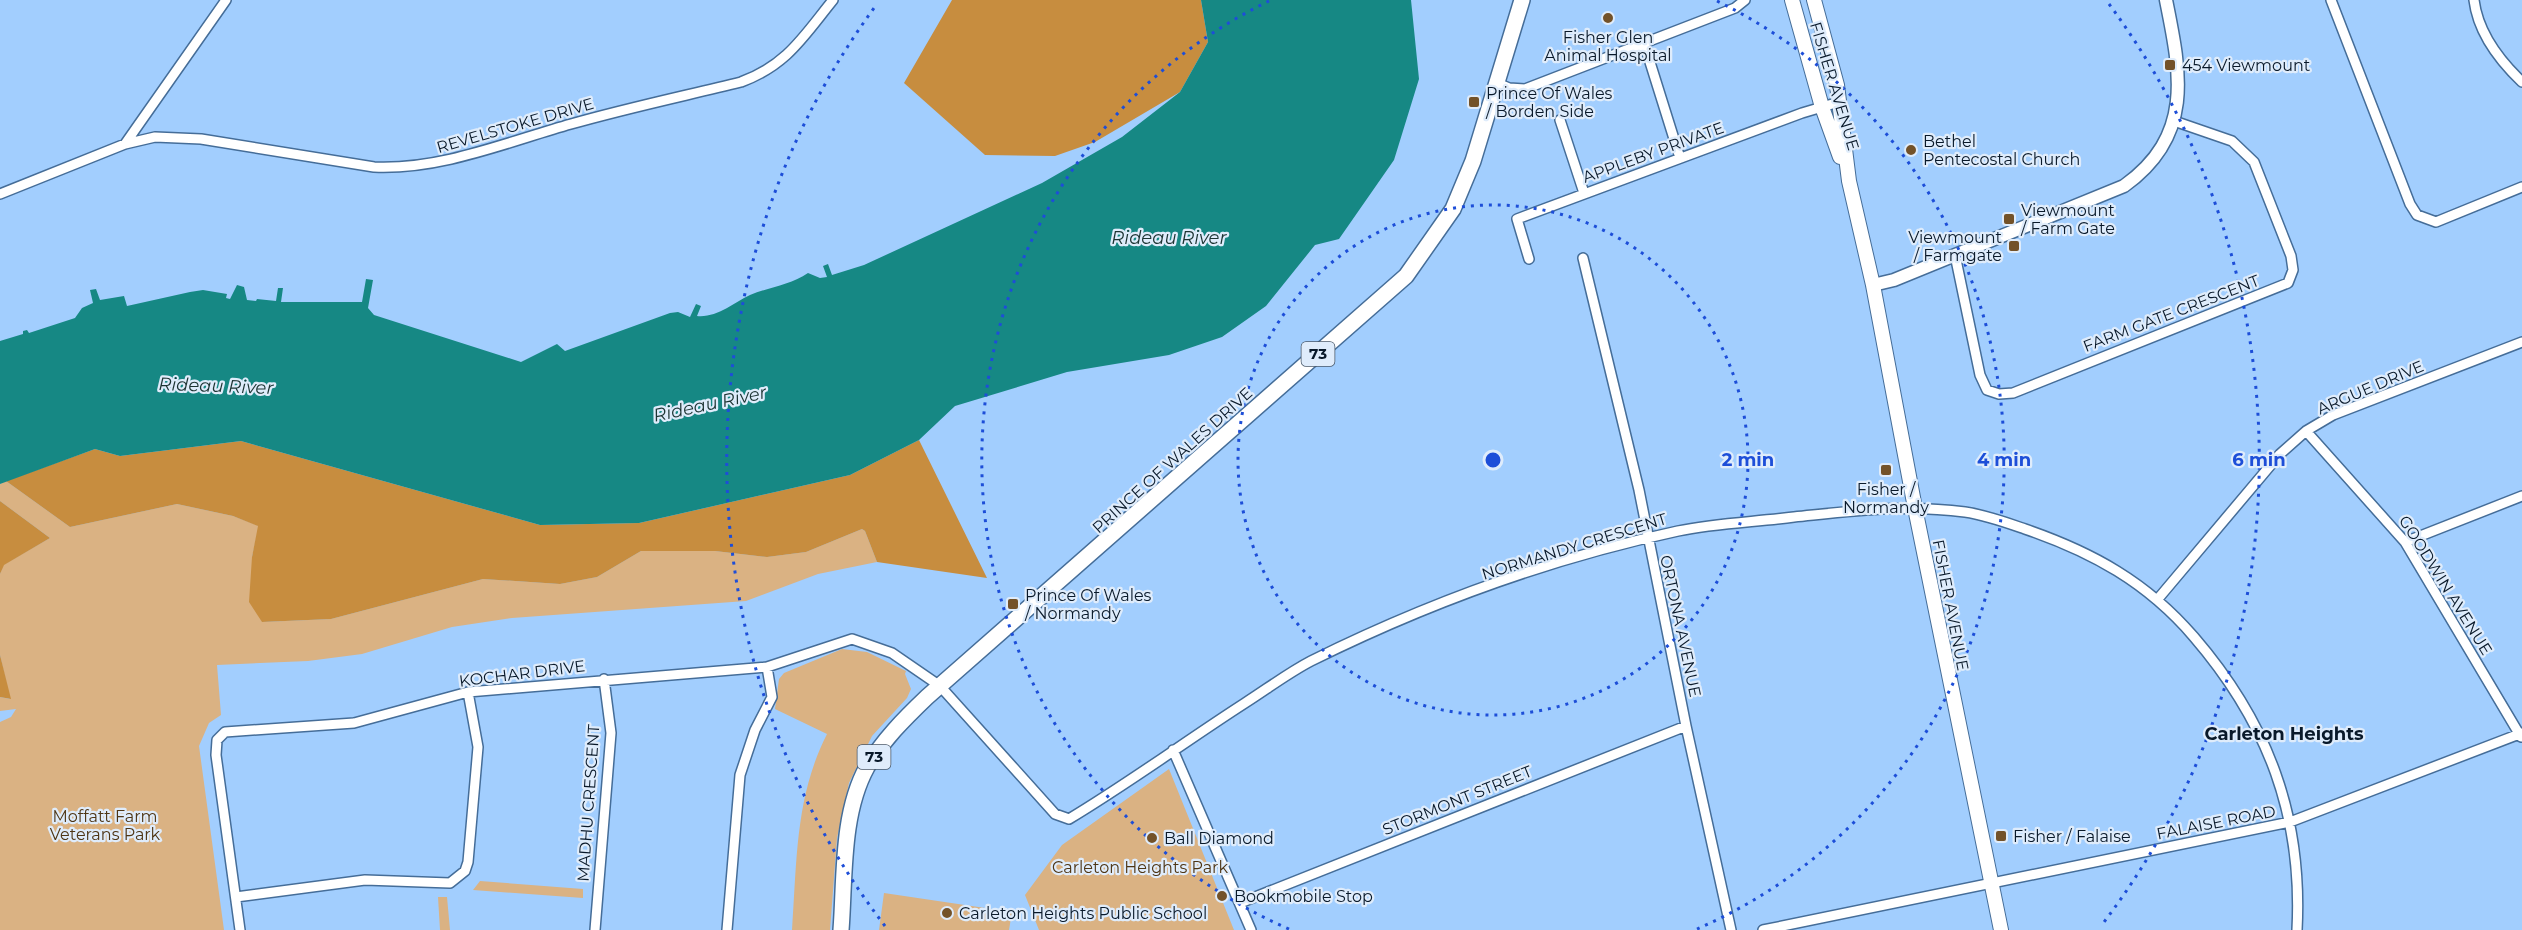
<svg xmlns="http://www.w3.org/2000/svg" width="2522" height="930" viewBox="0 0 2522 930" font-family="Montserrat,sans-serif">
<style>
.green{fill:#dab283}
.forest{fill:#c78d3f}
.water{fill:#168884}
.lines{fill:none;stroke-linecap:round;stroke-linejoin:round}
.minor-casing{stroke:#456d98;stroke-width:12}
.tertiary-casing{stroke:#456d98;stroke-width:15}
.secondary-casing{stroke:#456d98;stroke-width:16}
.primary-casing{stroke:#456d98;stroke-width:18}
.minor{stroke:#fff;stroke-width:9}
.tertiary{stroke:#fff;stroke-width:12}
.secondary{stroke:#fff;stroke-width:14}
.primary{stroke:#fff;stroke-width:15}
.ring{fill:none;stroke:#1d4ed8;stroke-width:3;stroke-dasharray:3 6}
.poi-dot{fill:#735229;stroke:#dfecfb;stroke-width:2}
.labels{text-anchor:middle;stroke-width:4.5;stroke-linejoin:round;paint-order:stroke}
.shield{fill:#dfecfb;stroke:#495869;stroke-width:1.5}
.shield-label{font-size:15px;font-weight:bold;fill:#09192a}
.poi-label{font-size:16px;fill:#09192a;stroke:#dfecfb;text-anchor:start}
.street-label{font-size:16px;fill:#09192a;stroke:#dfecfb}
.park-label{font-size:16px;fill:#4e3514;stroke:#dfecfb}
.water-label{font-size:18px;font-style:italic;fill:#1c3332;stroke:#dfecfb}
.neighbourhood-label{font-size:18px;font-weight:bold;fill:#09192a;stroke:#dfecfb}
.centre{fill:#1d4ed8;stroke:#dfecfb;stroke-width:3}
.ring-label{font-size:18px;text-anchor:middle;font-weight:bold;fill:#1d4ed8;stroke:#dfecfb;stroke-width:4.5;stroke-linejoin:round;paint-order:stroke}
</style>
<rect width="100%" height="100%" fill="#a2cefe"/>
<!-- green -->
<path class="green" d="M6,481l64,46 107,-23 56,12 26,10 -7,31 10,65 69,-3 152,-40 77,5 37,-7 44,-26h74l52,6 39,-5 56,-23 3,2 12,31 -59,12 -72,27 -234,17 -60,9 -90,27 -54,7 -91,4 4,50 -12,8 -10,23 25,184h-224v-208l11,-5 5,-8 -16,2v-14l10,2 -10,-44v-81l3,-9 47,-27 -50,-37v-17z
M842,649l25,3 39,19 -1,3 6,15 -4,9 -35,38 -23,47 -12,55 -7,92h-38c5,-69 3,-133 35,-196l-52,-25 4,-30 5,-6z
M1169,769l65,161h-195l-14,-35 37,-50z
M480,881l103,8v9l-110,-8z
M884,893l128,19 -3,18h-130z
M438,897h9l3,33h-10z"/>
<!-- forest -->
<path class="forest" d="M952,0h249l7,42 -28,50 -85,50 -40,14 -70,-1 -81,-72z
M919,440l68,138 -110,-16 -12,-31 -3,-2 -56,23 -39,5 -52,-6h-74l-44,26 -37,7 -77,-5 -152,40 -69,3 -13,-20 3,-45 6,-31 -25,-10 -56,-12 -107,23 -64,-46 89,-32 25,7 121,-15 299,84 99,-2 211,-48z
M0,501l50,37 -46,27 -4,9z
M0,655l11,44 -11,-2z"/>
<!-- water -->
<path class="water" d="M1201,0h210l8,79 -25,81 -55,79 -24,6 -49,61 -44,31 -53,18 -102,17 -112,34 -36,34 -69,35 -211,48 -99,2 -299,-84 -121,15 -25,-7 -95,35v-143l23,-7v-3l4,-1 2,3 46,-15 7,-10 11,-5 -3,-13 6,-1 4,11 24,-4 3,10 63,-14 13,-2 24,4 -1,4 4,1 7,-14 7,2 3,13 9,1 1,-2 19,2 2,-13h5l-2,14h81l4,-23 7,1 -5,28 6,7 147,47 36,-18 8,7 105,-38 8,-1 12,5 6,-13 5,2 -4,10c20,2 36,-13 53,-21 19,-8 41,-10 58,-22l12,5 7,-1 -4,-11 5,-2 4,11 32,-10 178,-82 80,-46 58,-45 28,-50z"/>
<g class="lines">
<!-- minor casing -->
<g class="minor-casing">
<path id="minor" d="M2331,0l79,204 7,11 19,7 86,-35
M2474,0c4,33 25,60 48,82
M1644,43l36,115
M1497,83l12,5 16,1 210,-81 10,-8
M1560,120l24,73
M125,144l101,-144
M0,194l125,-50 30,-7 46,2 173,28c67,3 133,-25 197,-43 56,-16 113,-28 170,-42 46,-17 62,-45 92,-82
M1955,255l25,120 7,15 12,4 14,-1 275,-110 5,-13 -2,-14 -37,-94 -22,-21 -58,-20
M1583,258l56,232 47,236 45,204
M1529,259l-12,-40 285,-106 37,-11
M2306,431l99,111 116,195
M2405,542l117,-46
M2157,600l123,-146 26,-23 27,-16 189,-73
M1173,750l78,180
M236,897l129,-17 85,3 15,-12 3,-9 10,-115 -10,-55
M1240,903l446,-177
M240,930l-24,-175 1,-15 8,-8 129,-9 114,-31 299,-25 85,-28 40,14 48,33 115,128 14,5c60,-36 117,-78 176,-116 22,-14 43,-30 66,-42 115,-57 241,-103 367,-130 37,-8 78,-9 116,-14 60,-6 111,-13 171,-5 21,3 40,10 60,17 67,23 122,53 169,108 74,86 109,179 103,293
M595,930l16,-197 -7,-54
M727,930l13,-155 15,-45 17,-33 -5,-30
M1763,930l527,-108 232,-89"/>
</g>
<!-- tertiary casing -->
<g class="tertiary-casing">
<path id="tertiary" d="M1873,285l21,-5 230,-94c70,-50 57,-112 42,-186"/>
</g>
<!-- secondary casing -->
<g class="secondary-casing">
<path id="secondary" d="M1792,0l30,107 18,50
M1814,0l23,85 12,96 24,104 42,223 86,422"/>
</g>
<!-- primary casing -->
<g class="primary-casing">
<path id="primary" d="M841,930c4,-52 0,-116 26,-163 16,-27 37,-48 60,-70l479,-421 47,-67 20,-48 49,-161"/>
</g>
<!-- minor -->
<use href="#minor" class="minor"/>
<!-- tertiary -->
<use href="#tertiary" class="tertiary"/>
<!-- secondary -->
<use href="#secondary" class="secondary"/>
<!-- primary -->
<use href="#primary" class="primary"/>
</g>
<!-- distance rings -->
<g class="ring">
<circle cx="1493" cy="460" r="255"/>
<path d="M1289 929A511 511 0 0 1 1269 1M1717 1A511 511 0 0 1 1697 929"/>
<path d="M885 926A766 766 0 0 1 877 4M2109 4A766 766 0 0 1 2101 926"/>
</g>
<!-- markers -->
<g class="poi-dot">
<circle cx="1608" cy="18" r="6"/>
<rect x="2164" y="59" width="12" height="12" rx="3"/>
<rect x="1468" y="96" width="12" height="12" rx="3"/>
<circle cx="1911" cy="150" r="6"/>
<rect x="2003" y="213" width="12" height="12" rx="3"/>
<rect x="2008" y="240" width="12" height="12" rx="3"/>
<rect x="1880" y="464" width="12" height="12" rx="3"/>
<rect x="1007" y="598" width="12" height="12" rx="3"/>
<rect x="1995" y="830" width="12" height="12" rx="3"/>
<circle cx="1152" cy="838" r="6"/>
<circle cx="1222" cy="896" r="6"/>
<circle cx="947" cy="913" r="6"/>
</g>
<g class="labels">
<!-- shield labels -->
<g class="shield">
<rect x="1301.5" y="342" width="33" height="24" rx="4.5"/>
<rect x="857.5" y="745" width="33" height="24" rx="4.5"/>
</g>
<g class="shield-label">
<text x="1318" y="359">73</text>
<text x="874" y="762">73</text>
</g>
<!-- poi labels -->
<g class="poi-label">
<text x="1608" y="43" text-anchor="middle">Fisher Glen<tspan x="1608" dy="18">Animal Hospital</tspan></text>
<text x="2182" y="71">454 Viewmount</text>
<text x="1486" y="99">Prince Of Wales<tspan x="1486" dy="18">/ Borden Side</tspan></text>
<text x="1923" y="147">Bethel<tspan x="1923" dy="18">Pentecostal Church</tspan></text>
<text x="2021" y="216">Viewmount<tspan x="2021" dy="18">/ Farm Gate</tspan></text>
<text x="2002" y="243" text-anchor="end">Viewmount<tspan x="2002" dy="18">/ Farmgate</tspan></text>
<text x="1886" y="495" text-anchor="middle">Fisher /<tspan x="1886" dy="18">Normandy</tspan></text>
<text x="1025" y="601">Prince Of Wales<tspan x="1025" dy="18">/ Normandy</tspan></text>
<text x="2013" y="842">Fisher / Falaise</text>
<text x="1164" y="844">Ball Diamond</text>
<text x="1234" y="902">Bookmobile Stop</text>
<text x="959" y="919">Carleton Heights Public School</text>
</g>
<!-- street labels -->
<g class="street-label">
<text transform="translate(1835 86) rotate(73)" y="6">FISHER AVENUE</text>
<text transform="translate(515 125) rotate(-16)" y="6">REVELSTOKE DRIVE</text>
<text transform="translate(1653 152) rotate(-20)" y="6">APPLEBY PRIVATE</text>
<text transform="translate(2171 313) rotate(-21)" y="6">FARM GATE CRESCENT</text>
<text transform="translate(2370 387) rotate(-23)" y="6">ARGUE DRIVE</text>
<text transform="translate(1172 460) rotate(-42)" y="6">PRINCE OF WALES DRIVE</text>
<text transform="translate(1574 546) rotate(-17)" y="6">NORMANDY CRESCENT</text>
<text transform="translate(2446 585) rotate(58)" y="6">GOODWIN AVENUE</text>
<text transform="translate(1951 605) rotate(79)" y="6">FISHER AVENUE</text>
<text transform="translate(1681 626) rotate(78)" y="6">ORTONA AVENUE</text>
<text transform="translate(522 673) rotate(-7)" y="6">KOCHAR DRIVE</text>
<text transform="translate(1457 800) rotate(-22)" y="6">STORMONT STREET</text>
<text transform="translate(588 803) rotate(-86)" y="6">MADHU CRESCENT</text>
<text transform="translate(2216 822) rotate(-11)" y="6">FALAISE ROAD</text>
</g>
<!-- park labels -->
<g class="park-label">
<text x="105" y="822">Moffatt Farm<tspan x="105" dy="18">Veterans Park</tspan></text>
<text x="1140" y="873">Carleton Heights Park</text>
</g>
<!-- water labels -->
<g class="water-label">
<text x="1169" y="244">Rideau River</text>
<text transform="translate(216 386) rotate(2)" y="6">Rideau River</text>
<text transform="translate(710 404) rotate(-12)" y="6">Rideau River</text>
</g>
<!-- neighbourhood labels -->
<g class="neighbourhood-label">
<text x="2284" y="740">Carleton Heights</text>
</g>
</g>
<circle cx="1493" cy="460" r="9" class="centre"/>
<g class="ring-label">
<text x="1748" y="466">2 min</text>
<text x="2004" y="466">4 min</text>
<text x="2259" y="466">6 min</text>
</g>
</svg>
